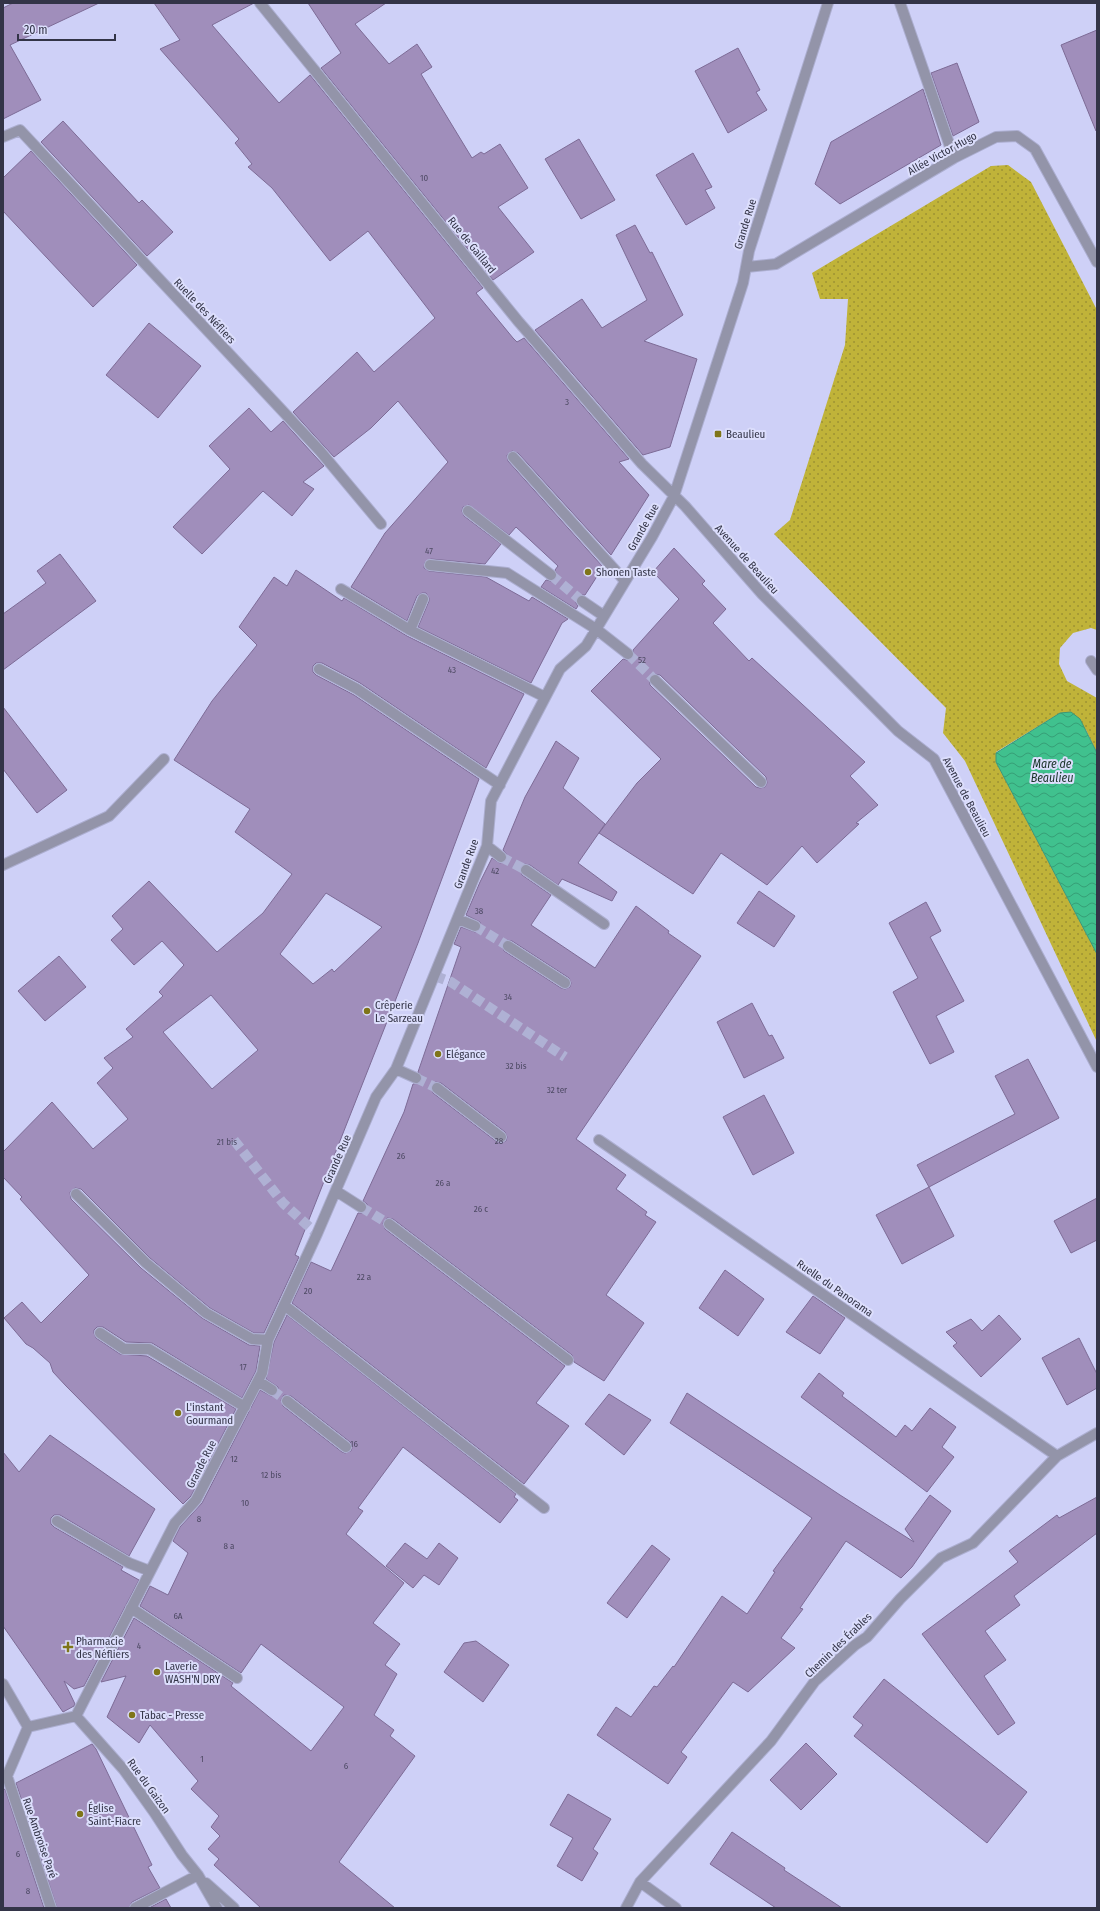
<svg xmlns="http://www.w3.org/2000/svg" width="1100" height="1911" viewBox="0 0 1100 1911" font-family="'Fira Sans Condensed',sans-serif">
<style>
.grass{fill:url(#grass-dots)}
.water{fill:url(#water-waves);stroke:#3c9779}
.building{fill:#a08ebb;stroke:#7d6b96;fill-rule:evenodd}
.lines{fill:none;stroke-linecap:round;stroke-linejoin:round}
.minor-tunnel{stroke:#afb1d4;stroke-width:10;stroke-dasharray:10 5;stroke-linecap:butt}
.minor-casing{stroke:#acaed0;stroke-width:12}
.minor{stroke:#9394a9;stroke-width:10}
.poi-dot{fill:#7f7519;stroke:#dcdefc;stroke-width:1.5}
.labels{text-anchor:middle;stroke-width:4;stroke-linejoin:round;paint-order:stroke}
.number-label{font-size:9px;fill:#4e4a64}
.street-label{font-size:11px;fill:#333447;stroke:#dcdefc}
.poi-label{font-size:11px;fill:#333447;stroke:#dcdefc;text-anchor:start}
.water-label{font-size:12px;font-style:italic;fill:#183226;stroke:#dcdefc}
</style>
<defs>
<pattern id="grass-dots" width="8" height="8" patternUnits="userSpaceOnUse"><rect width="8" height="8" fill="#c0b339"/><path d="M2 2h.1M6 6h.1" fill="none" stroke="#9d9232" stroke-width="1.8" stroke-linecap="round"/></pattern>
<pattern id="water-waves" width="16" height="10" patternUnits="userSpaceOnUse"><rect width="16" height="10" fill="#40c18e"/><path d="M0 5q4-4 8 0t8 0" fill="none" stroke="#369e76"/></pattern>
</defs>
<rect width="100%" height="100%" fill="#ced0f7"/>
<!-- grass -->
<path class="grass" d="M1008,165l23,17 66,128v320l-6,-2 -18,5 -13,15 -1,16 8,17 30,17v55l-11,-23 -26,-17 -64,39v10l101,192v88l-132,-281 -22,-28 3,-25 -172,-174 16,-14 55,-175 3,-46h-28l-8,-26 179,-107z"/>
<!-- water -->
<path class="water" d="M1071,712l9,7 17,34v201l-101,-192v-9l64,-40z"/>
<!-- building -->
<path class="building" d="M13,3h86l-89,42 31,55 -38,19v-111z
M154,3h100l-42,22 67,78 31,-28 173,213 -7,5 37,45 4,4 7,-4 105,121 -10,3 30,33 -38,60 -93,-102 -6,-2 -5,4 1,6 95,106 -18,28h-5l-4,3v5l2,3 -2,3 -35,-22 5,-7 5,1 5,-2 1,-4 -2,-5 3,-4 -42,-39 -7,8 -40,-30 -6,2 -1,4 2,5 37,28 -16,20 -54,-5 -6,3 -1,6 5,3 57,6 43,24 3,-4 36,22 -6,4 -31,60 -113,-56 11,-26v-3l-3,-5h-4l-5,3 -10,25 -56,-34 34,-54 63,-71 -50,-61 -27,27 -37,29 -41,-45 64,-60 17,20 61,-54 -67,-87 -38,30 -58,-73 -24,-21 4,-3 -17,-21 4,-4 -79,-90 20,-9z
M308,3h78l-31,21 34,40 28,-20 15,23 -11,7 51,84 9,-6 3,2 16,-10 28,44 -30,19 36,45 -41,28 -172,-212 20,-15z
M1097,30v101h-1l-35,-86z
M738,48l22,42 -4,2 11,18 -39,23 -33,-62z
M957,63l22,59 -26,14 -22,-63z
M923,89l18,56 -101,59 -25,-20 16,-42z
M63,121l76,82 3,-3 31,32 -26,24 -106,-114z
M579,139l36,61 -34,19 -36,-60z
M31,151l106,114 -44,42 -90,-96v-33z
M693,153l19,34 -7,3 10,18 -29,17 -30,-50z
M635,225l15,28 2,-1 31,63 -39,26 53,18 -27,88 -27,8 -108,-125 47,-31 20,29 45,-28 -31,-65z
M149,323l52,43 -43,52 -52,-43z
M249,408l22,24 12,-11 41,45 -21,16 11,7 -22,27 -29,-25 -61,63 -29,-27 57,-58 -21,-23z
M674,548l31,33 -3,3 24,25 -13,14 36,38 3,-3 113,104 -15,14 28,29 -22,18 3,1 -42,39 -15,-17 -35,39 -46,-32 -28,41 -94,-61 38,-50 24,-24 -70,-68 32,-32 4,1 6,-2 1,-3 -1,-5 46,-51 -26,-27zM654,674l6,1 106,102 1,6 -2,4 -5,1 -4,-1 -106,-102 -1,-7z
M60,554l36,47 -93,69v-56l43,-31 -9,-12z
M296,570l46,31 2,-3 63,38 117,58 -38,74 -126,-85 -38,-20h-6l-3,3v6l3,3 38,20 125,84 -61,164 -123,312 4,2 -35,76h-10l-44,-25 -60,-50 -69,-69 -6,-1 -5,4 1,7 70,69 61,50 47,27 11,1 -4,25 -14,27 -90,-55 -26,-1 -23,-15h-6l-3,3v3l2,5 24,16 27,2 89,53 -45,87 -8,8 -117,-118 -13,-14 -3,-9 -17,-15 -7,-4 -22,-26 18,-16 19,21 48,-48 -69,-76 2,-2 -19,-20v-25l49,-50 41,47 35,-30 -31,-36 16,-15 -9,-10 29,-21 -7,-8 37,-33 -4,-4 25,-27 -22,-24 -28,24 -23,-25 12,-11 -11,-13 37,-35 68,71 46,-39 29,-39 -57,-42 15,-23 -76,-49 38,-59 45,-56 -18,-18 35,-50 13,9zM326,893l56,34 -48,45 -2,-3 -19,15 -33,-30zM211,995l47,55 -46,39 -49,-57z
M3,707l64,83 -30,23 -34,-44z
M556,741l23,17 -16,30 42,36 -27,39 39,29 -5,9 -50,-22 -4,6 -28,-20 -6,-1 -4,5 2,6 29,20 -20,30 64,43 41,-62 33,25 -1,2 33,23 -125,183 50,36 -10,14 31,23 -2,3 11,7 -50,73 38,28 -40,58 -30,-19 -2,-7 -179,-136 -6,-1 -4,5 2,6 180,137 -29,37 33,23 -45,58 -232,-181 19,-41 20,9 27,-58h6l3,-3v-6l-4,-3 41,-89 9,-28 6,-1 3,-3 -1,-5 -3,-3 43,-125 -7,-3 7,-17 14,5 6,-3 -1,-7 -14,-7 14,-33 12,-24 8,5 6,-2 1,-6 -4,-5 22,-53zM505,940l7,1 57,37 2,5 -1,4 -5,2 -4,-1 -57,-37 -2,-6zM435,1082l6,1 64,49 2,5 -1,4 -5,2 -4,-1 -64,-49 -2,-6z
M759,891l36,25 -21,31 -37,-24z
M926,902l15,29 -11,6 34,64 -28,15 18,36 -24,12 -37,-72 25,-14 -29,-55z
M59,956l27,31 -41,34 -27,-30z
M752,1003l17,33 3,-1 12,23 -40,20 -27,-56z
M1028,1059l31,59 -130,69 25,49 -52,28 -26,-49 53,-28 -12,-22 98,-51 -20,-38z
M764,1095l30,58 -41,22 -30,-58z
M1097,1198v42l-26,13 -17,-32z
M725,1270l39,29 -26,37 -39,-28z
M813,1296l32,22 -25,36 -34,-22z
M287,1315l229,179 -2,3 4,3 -18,23 -97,-76 -45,61 5,3 -17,23 58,49 -31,40 27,21 -15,21 12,9 -23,41 20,15 -4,6 25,20 -76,106 56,46h-134l-47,-43 5,-6 -11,-10 12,-13 -9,-9 8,-11 -28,-27 7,-8 -48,-56 -11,18 -32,-26 19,-41 -25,6 33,-64 99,65 -2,3 80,65 33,-44 -83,-63 -20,29 -101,-67 10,-20 18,9 20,-42 -15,-12 7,-14 22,-24 58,-113 11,6 7,-3v-6l-12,-8 8,-37zM284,1395l7,1 59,46 2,6 -1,3 -6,2 -3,-1 -59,-46 -2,-6z
M999,1315l22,24 -40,38 -28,-31 4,-3 -11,-11 25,-13 11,12z
M1079,1338l18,36v14l-30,17 -25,-47z
M819,1373l25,20 -2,3 54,41 9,-12 7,6 18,-23 26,19 -14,20 12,10 -27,35 -126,-95z
M687,1393l153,102 74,47 -9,-13 25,-34 21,16 -39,56 -11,11 -55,-37 -46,67 3,1 -22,29 14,10 -47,44 -15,-10 -52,70 6,5 -19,27 -71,-49 19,-28 15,10 23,-31 3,1 16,-21 1,1 48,-71 25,18 28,-42 -2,-1 39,-53 -142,-95z
M609,1394l42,26 -27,35 -39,-31z
M50,1435l105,74 -26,47 -69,-41h-6l-3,3v6l3,3 69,40 -2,3 18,10 -55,106 -10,3 -10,-8 11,23 -1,2 -11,6 -60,-86v-174l16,20z
M1097,1497v36l-83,63 6,9 -35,26 21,29 -22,16 31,47 -17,12 -76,-101 96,-72 -9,-11 48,-36 2,3z
M405,1543l22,16 12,-16 19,15 -19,27 -15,-10 -11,13 -27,-22z
M652,1545l18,14 -43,59 -20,-15z
M476,1641l33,24 -26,37 -39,-30 20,-29z
M884,1679l143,113 -40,51 -133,-107 9,-11 -10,-8z
M806,1743l31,31 -36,36 -31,-30z
M92,1744l4,5 56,116 -4,2 12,21 -28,14 -3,6h-72l-41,-125z
M5,1789l39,119h-41v-118z
M568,1794l43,25 -18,30 5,4 -16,28 -25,-15 16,-28 -23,-13z
M732,1832l53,36 -1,2 58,38h-66l-66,-44z
M166,1899l5,9h-22z"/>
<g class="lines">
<!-- minor-tunnel -->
<path class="minor-tunnel" d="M551,575l31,26
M628,654l27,26
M501,857l25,13
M475,926l33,20
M435,976l16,6 114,75
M416,1078l21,10
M234,1140l49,63 34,31
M361,1207l28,17
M272,1390l15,11"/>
<!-- minor casing -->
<g class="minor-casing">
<path id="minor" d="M260,3l258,318 124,143 43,42 77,88 136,137 36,28 163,308
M900,3l54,155
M3,137l17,-7 300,321 61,73
M747,267l29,-3 178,-106 42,-21 21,-1 18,13 62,113
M513,457l112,124
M468,511l83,64
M430,565l77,8 89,56 32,25
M341,589l69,41 135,67
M582,601l22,15
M410,630l13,-31
M1091,661l6,9
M319,669l38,20 143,96
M655,680l106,102
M487,846l14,11
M3,865l106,-49 55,-57
M526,870l78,54
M458,919l17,7
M508,946l57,37
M396,1069l20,9
M437,1088l64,49
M599,1140l458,316
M336,1191l25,16
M76,1194l70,69 60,50 46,26 16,1
M389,1224l179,136
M284,1305l260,203
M100,1333l24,16h25l96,58
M258,1381l14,9
M287,1401l59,46
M57,1521l72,42 21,8
M131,1608l106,70
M3,1684l25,43
M76,1716l99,-193 21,-23 66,-127 6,-33 49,-106 59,-137 20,-28 91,-223 4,-45 69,-132 26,-23 66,-109 22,-41 69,-213 6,-32 79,-248
M76,1716l48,54 30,42 28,43 16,20 19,33
M28,1727l-21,49 44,132
M28,1727l48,-11
M640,1882l36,26
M206,1883l28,25
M135,1908l63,-33
M626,1908l14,-26 131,-141 44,-60 40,-36 12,-8 33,-38 41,-41 32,-15 84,-87 40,-23"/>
</g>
<!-- minor -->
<use href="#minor" class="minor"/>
</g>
<!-- markers -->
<g class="poi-dot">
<rect x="714" y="430" width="8" height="8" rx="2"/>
<circle cx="588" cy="572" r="4"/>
<circle cx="367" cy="1011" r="4"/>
<circle cx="438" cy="1054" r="4"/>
<circle cx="178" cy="1413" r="4"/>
<path d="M66 1641h4v4h4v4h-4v4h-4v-4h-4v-4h4z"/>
<circle cx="157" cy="1672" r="4"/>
<circle cx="132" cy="1715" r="4"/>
<circle cx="80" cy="1814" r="4"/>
</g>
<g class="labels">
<!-- number labels -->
<g class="number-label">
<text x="424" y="181">10</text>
<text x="567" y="405">3</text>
<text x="429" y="554">47</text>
<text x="642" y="663">52</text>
<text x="452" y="673">43</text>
<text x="495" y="874">42</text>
<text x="479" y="914">38</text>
<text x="508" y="1000">34</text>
<text x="516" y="1069">32 bis</text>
<text x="557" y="1093">32 ter</text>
<text x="499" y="1144">28</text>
<text x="227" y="1145">21 bis</text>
<text x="401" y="1159">26</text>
<text x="443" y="1186">26 a</text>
<text x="481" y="1212">26 c</text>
<text x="364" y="1280">22 a</text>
<text x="308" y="1294">20</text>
<text x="243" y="1370">17</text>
<text x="354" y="1447">16</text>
<text x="234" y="1462">12</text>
<text x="271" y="1478">12 bis</text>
<text x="245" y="1506">10</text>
<text x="199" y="1522">8</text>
<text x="229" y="1549">8 a</text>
<text x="178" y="1619">6A</text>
<text x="139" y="1649">4</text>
<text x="202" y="1762">1</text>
<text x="346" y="1769">6</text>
<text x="18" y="1857">6</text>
<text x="28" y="1894">8</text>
</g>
<!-- street labels -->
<g class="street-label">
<text transform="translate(942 153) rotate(-29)" y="4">Allée Victor Hugo</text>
<text transform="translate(745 224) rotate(-73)" y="4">Grande Rue</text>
<text transform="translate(472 245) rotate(51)" y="4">Rue de Gaillard</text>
<text transform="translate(205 311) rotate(47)" y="4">Ruelle des Néfliers</text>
<text transform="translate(643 527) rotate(-61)" y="4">Grande Rue</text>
<text transform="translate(747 559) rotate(48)" y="4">Avenue de Beaulieu</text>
<text transform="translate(967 797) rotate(62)" y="4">Avenue de Beaulieu</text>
<text transform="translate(466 864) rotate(-70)" y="4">Grande Rue</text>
<text transform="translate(337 1159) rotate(-66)" y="4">Grande Rue</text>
<text transform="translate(835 1288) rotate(35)" y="4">Ruelle du Panorama</text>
<text transform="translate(201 1464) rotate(-63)" y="4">Grande Rue</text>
<text transform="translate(838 1645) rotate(-44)" y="4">Chemin des Érables</text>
<text transform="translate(149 1786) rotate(54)" y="4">Rue du Gaizon</text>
<text transform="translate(40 1838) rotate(71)" y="4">Rue Ambroise Paré</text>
</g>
<!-- poi labels -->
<g class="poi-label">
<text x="726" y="438">Beaulieu</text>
<text x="596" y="576">Shonen Taste</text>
<text x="375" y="1009">Crêperie<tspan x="375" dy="13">Le Sarzeau</tspan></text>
<text x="446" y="1058">Elégance</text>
<text x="186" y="1411">L'instant<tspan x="186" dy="13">Gourmand</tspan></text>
<text x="76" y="1645">Pharmacie<tspan x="76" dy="13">des Néfliers</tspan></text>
<text x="165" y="1670">Laverie<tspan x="165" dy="13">WASH'N DRY</tspan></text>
<text x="140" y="1719">Tabac - Presse</text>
<text x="88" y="1812">Église<tspan x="88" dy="13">Saint-Fiacre</tspan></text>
</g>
<!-- water labels -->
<g class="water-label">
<text x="1052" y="768">Mare de<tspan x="1052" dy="14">Beaulieu</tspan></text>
</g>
</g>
<!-- border -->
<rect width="1100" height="1911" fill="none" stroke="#333447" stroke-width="8"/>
<!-- scale -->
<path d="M18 34v6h97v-6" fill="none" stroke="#333447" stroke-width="2"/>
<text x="24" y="34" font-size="12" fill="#333447" stroke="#dcdefc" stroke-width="3" paint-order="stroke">20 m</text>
</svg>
